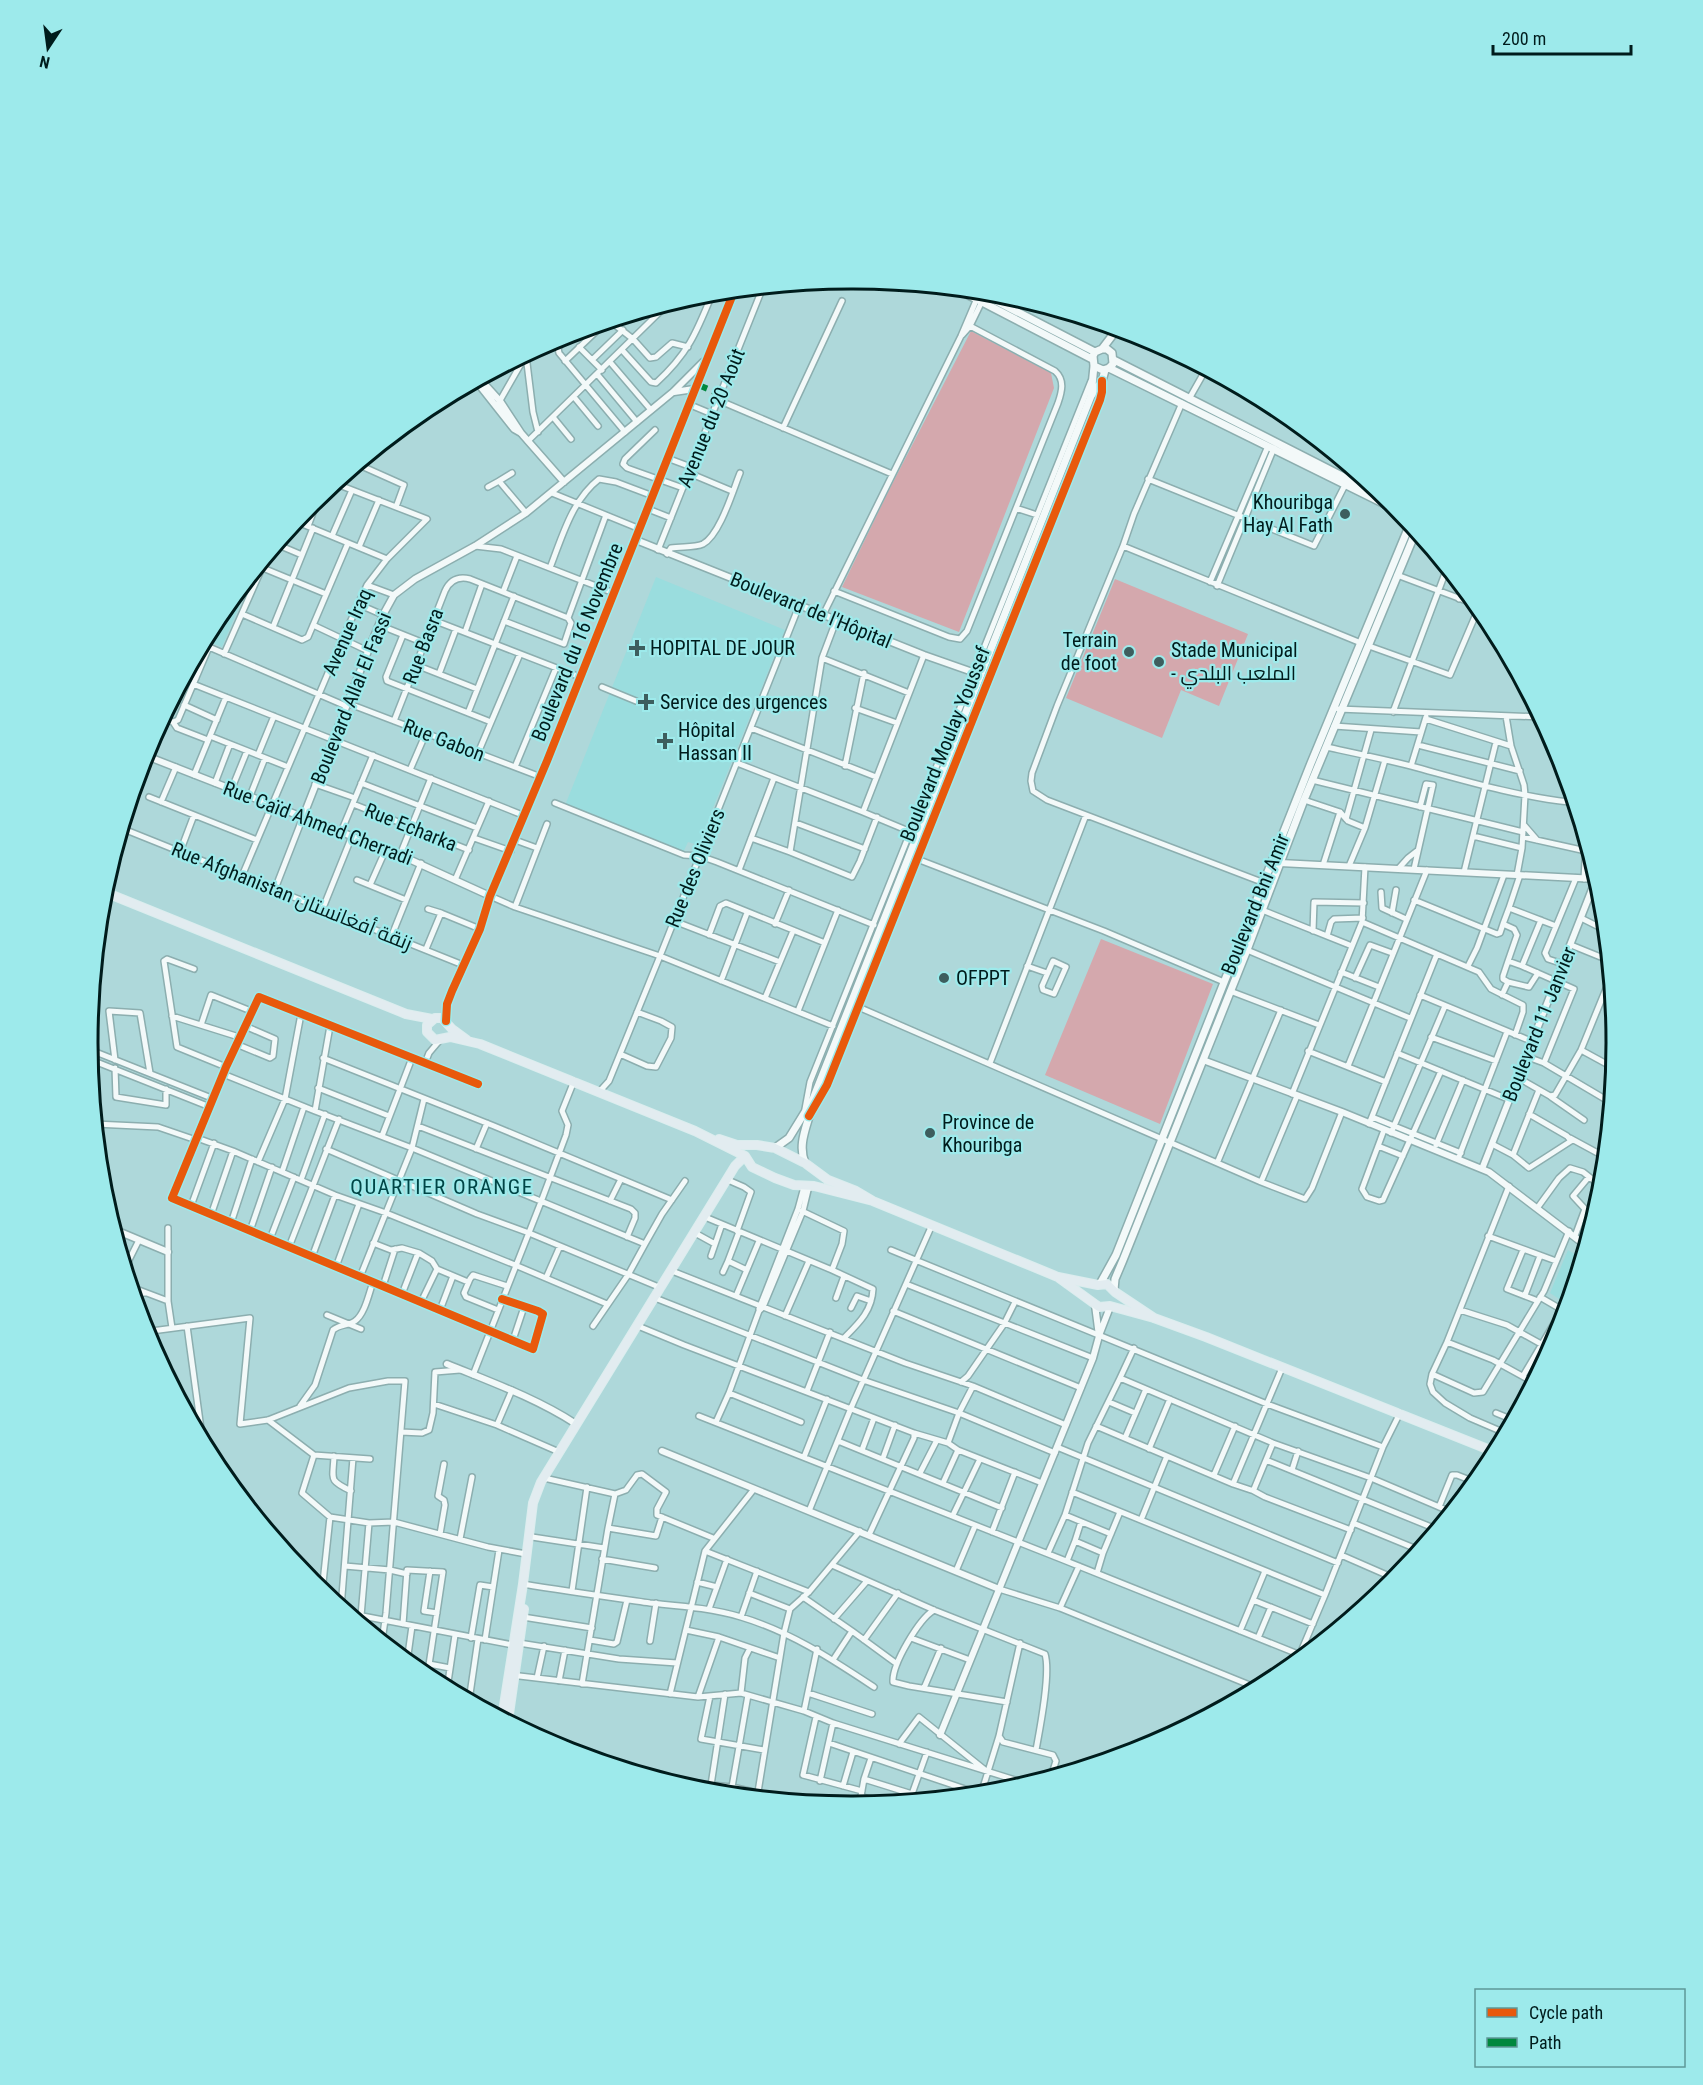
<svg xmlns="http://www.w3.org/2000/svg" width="1703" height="2085" viewBox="0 0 1703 2085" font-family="'Roboto Condensed',Cairo,sans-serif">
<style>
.built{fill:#9addde}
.green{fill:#d4a8ad}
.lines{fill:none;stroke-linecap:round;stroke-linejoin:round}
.minor-casing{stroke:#8caeaf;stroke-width:8}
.tertiary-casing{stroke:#8caeaf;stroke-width:9}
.secondary-casing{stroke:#8caeaf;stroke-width:10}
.primary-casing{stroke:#dbedee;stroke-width:10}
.minor{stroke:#f3f9f9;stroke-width:5}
.tertiary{stroke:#f3f9f9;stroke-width:6}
.secondary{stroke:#f3f9f9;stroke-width:7}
.primary{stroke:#e2ecf0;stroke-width:8}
.quiet{stroke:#00873e;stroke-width:6;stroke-dasharray:12 6;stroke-linecap:butt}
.cycleway-casing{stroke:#9deaeb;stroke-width:11}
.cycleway{stroke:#e8590c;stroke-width:8}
.poi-dot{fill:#3d5e5e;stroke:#9deaeb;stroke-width:2}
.labels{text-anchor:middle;stroke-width:4.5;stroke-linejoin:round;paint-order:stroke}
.street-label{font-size:20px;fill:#001c1c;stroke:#9deaeb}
.poi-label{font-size:20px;fill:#001c1c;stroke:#9deaeb;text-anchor:start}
.neighbourhood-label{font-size:21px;letter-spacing:1.5px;fill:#004546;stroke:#9deaeb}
.rim{fill:none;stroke:#001c1c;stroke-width:3}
</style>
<rect width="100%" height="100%" fill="#aed8da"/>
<!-- built -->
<path class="built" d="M250,576l2,1 -30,70 -18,-7 12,-23z
M656,577l129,53 -87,215 -10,-3 -7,15 -117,-49z
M1568,1250l13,8 -14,46 -17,-11z"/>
<!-- green -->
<path class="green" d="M971,331l80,42 3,15 -95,244 -117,-45 46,-95z
M1115,579l133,55 -29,72 -38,-16 -19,48 -96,-40z
M1101,939l112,45 -53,140 -115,-49z"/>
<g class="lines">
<!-- minor casing -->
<g class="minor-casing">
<path id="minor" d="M610,321l23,18 17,19 6,-1 16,-14 16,4
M571,333l-13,15 1,5 66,79
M962,335l8,-9 17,-35
M579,347l23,23
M622,350l29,32 5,1c33,-30 41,-52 57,-91
M526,355l7,57 5,20
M592,360l31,-30
M565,361l41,-39
M610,362l41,48
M597,374l40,48
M574,397l24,29
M1189,399l17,-30
M718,400l174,74
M1182,403l-48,111 -11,32 -66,160 -25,67 -1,8 2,10 14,9 220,84
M498,404l28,-49
M688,404l24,10
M553,417l18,22
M783,428l59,-127
M655,430l-30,29 -2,5 4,4 56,20
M528,441l142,-139
M667,458l24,9
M357,464l47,21 -8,22
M512,473l-13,8 27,32
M689,473l43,18
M1148,479l166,67 31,-61
M488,487l11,-6
M552,493l88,36
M1016,508l21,7
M648,509l23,9
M295,521l92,38
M308,526l12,-32
M332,536l20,-46
M276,544l26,11
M475,546l26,3 113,44
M1123,546l238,97
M359,547l20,-47
M658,550l105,-263
M667,554l4,-6c10,-2 23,0 32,-4 17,-9 30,-54 37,-71
M258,566l68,28
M550,568c12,-31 22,-68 49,-89l17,3 37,14
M1397,575l80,30
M1210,582l58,-136
M367,585l27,10
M1217,586l57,-138
M834,591l115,46 11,2 7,-8 91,-228c4,-12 7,-23 -3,-32l-85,-45
M503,592l14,-36
M1459,599l4,-11
M358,604l25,11
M799,606l-139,350 173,70
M242,614l60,26 6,-3 40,-94
M823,615l138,-279 17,-40
M568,618l38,-103
M433,620l147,57
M836,621l-14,37 -32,194 62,25 8,-16 17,-44
M313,625l55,26
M379,625l45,18
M273,627l40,-99
M465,632l17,-48
M403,635l-17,42 1,4 104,41
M202,644l144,62
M1369,646l81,29 29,-68
M224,654l38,-86
M822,658l87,35
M416,665l61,24
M186,674l10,4
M439,674l17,-45
M193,684l332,132
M602,687l34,14
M347,703l194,74
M184,705l33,15
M855,708l42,15
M1338,709l202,8
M1393,712l54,-144
M468,713l46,-117
M1506,716l5,30 13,39 1,10 -3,53 -5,27
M162,718l11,4 4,6 31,12
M1426,719l85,27
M394,721l51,-130c5,-11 13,-15 25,-12l98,39 3,5 -7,21 -60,-23
M173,722l5,-2 31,-73
M1334,726l87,6
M751,728l125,49
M210,736l78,31
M1418,745l102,26
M1326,747c28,6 57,12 85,19 52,14 104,30 158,36
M478,753l42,-99
M258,755l16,-39
M737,763l126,49
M845,766l19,-93
M1411,766l15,-49
M515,767l41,-99
M410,770l16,-37
M194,775l32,-78
M1312,780l211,52
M215,783l15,-39
M361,783l116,45
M315,784l40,14
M232,788l15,-37
M1570,791l-1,11 5,1
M250,796l15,-38
M149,797l108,43
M1304,800l36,12 8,9 17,7
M161,802l15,-35
M555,803l129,52 16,1 17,6 157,63
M353,804l116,46
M1346,819l25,-89
M796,823l69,26
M1524,825l13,15
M121,828l342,137
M341,832l32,-77
M911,832l-48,-20 61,-157
M1473,836l49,12
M1523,837l63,14
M474,838l37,13
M751,838l39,14
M515,840l22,8
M180,852l14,-37
M400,855l31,-77
M917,859l187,72 120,51
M1323,865l17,-53
M1349,866l16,-38 20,-68
M1399,868l9,-10 9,-7
M1414,869l19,-84 -7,-1 -6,23
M739,870l35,-92
M1464,872l32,-130
M1520,875l-11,33 47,18
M242,876l100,-236 25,-55 20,-26 40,-40 -93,-36
M1584,879l2,-36
M357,880l49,20
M455,880l34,-79
M370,885l16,-36
M275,889l28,-72
M1381,892l1,16 24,11
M490,896l25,11 145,49 -51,125 -10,11
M1414,900l83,34 3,-1 3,-9
M515,907l32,-83
M323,908l29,-72
M1509,908l-6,16 11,5 3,6 -9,26 14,5
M428,909l13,4
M1262,910l90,36
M1392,913l4,-23
M1581,918l24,12
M1541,920l-19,46 52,23 -30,74
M674,921l106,41
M1362,922l117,50 12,17 32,16v7l-8,23
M775,924l14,-34
M1313,931l1,-29 50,1
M392,935l29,-72
M709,935l11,-29 6,-3 99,40
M1327,936l4,-14 3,-3 29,-1
M1571,945l37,15
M426,949l15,-36 39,16
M1247,950l163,68
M1053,961l13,6 -12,27 -11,-4 -1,-4z
M1563,964l-15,-5 -3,-6 31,-75
M1027,966l20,7
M1468,966l9,-18 27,-73
M194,969l-27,-10 -3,2 13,86 49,20
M1341,972l38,15
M1355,978l15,-33 22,8
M721,981l26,-68
M1508,982l-5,-3v-3l5,-15
M1230,991l89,34
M1420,995l111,46
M1502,995l6,-13 21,5 9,-14
M765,998l28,-67
M856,1006l405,176 44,17 7,-11 30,-76
M798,1011l40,-101
M172,1016l67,21
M201,1025l10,-30 40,16
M1431,1037l65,24
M236,1044l34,14 3,-2 2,-17 -30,-13
M88,1049l126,50
M1581,1050l33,18
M1308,1051l78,31
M1397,1053l111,46
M620,1054l27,12 9,1 15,-29 1,-11 -11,-6 -24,-9
M1525,1056l19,7 66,39
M323,1058l171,68 178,74
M89,1059l121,48
M115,1060l-6,-49 31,2 10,60
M425,1063l4,-10 11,-13
M990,1063l96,-248
M1607,1064l9,-18
M1348,1066l79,-196
M115,1068l1,29 50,8v-16
M223,1074l92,37 15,-85
M1517,1077l33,19 5,-1 26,-45 29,-71
M478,1084l-219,-87 -33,70 -54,131 361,151 10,-35 -5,-3 -36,-12
M318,1088l71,28
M1292,1094l70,-172 3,-55
M1551,1097l33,23
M805,1109l5,-27 281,-701
M315,1111l97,37 233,96 -17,31 -35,51
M811,1114l16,-29 269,-676 6,-17v-11
M1372,1117l89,36
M95,1124l63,3 38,13
M1369,1124l68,-170
M418,1126l213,83 4,4v5l-8,19
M1384,1130l-22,59 5,8 12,4 4,-1 58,-129
M1391,1133l54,-127
M382,1136l30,-78
M197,1138l36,13 102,44 51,18 129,52 92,39
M1570,1138l35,19
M1492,1144l21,11 16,13 42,-27 -4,-5 -38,-22
M1436,1145l27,-65
M1378,1146l25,10
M326,1149l151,65 52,19 132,55
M476,1149l11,-26
M1513,1155l26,-65
M1458,1159l49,-127
M1218,1161l63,-151
M258,1162l27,-63 16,-85
M282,1172l22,-65
M301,1180l24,-66
M728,1180l16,7 7,5 -14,39
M1261,1182l36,-86
M610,1201l11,-22
M191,1206l23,-63
M1538,1207l21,-29 11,-10 13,4 19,15
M802,1211l42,20 -2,13 -10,26
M211,1215l22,-64
M705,1217l127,53 41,19c-1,22 -14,34 -29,49
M231,1223l21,-64
M168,1228v73l4,27
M250,1231l22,-64
M739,1232l-11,29 19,9
M695,1233l20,11
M1488,1236l68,25
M1575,1236l10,-27 -12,-13 15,-18
M270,1239l24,-62
M373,1243l18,7 11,-2 17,5 13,8 5,8
M645,1244l17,-30 23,-33
M289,1247l50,-128
M891,1250l376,154 116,43
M1523,1250l-16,39 31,12
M711,1256l11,-32
M312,1257l23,-62
M336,1267l23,-63
M125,1268l14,-28
M672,1271l233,92 68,23 93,39
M723,1272l5,-11
M360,1277l52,-129 12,-49
M546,1278l14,-32
M906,1284l187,74
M383,1286l12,-37
M131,1287l37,14
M402,1294l16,-41
M133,1295l11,-2
M1525,1295l15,-39
M736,1296l23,-55
M1540,1297l24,14
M655,1298l208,82 96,33 96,40
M836,1298l8,-22
M421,1302l16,-33 31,13
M851,1308l6,-12 14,5
M759,1309l39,-100 6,-22
M440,1310l13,-34
M498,1310l-32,-13 -2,-4 6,-14 3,-4 34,11
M1460,1310l47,15 43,24
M893,1311l188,77
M327,1315l34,14
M785,1316l24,-55
M187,1326l14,103
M638,1326l46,19 230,88 34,10 10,7 84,33
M144,1332l106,-14 -10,106 28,-4 81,-32 39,-7h17l-19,232 -4,28
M513,1340l11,-33
M1447,1342l46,18 40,22
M1134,1348l-14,30 153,65 98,35 80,34
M1432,1374l42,19 9,-1 61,-101 25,-60
M473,1375l68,-173 25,-67 2,-10 -6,-14 12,-30
M1523,1376l39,-66
M961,1382l7,-6 36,-52 11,-22
M512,1390l-15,35 62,27
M807,1391l23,-59
M1109,1402l26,11
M434,1404l63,21
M300,1406l15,-21 18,-55c7,-6 15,-4 22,-9 10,-7 14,-28 18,-39
M1496,1413l17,7
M699,1416c202,79 403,159 604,240
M268,1420l46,35 -12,38 28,24 39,6 25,-1 94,25 38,7
M716,1422l13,-29
M801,1422l-72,-29 30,-82 4,-4 40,-96 6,-25
M1096,1426l137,58 49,-116
M401,1432l21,1 7,-3 4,-17 2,-41 25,-2
M1505,1433l-35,-15 -25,-15 -12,-11 -3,-8 2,-10 15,-32 62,-156
M1125,1438l21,-49
M838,1441l164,67
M948,1443l11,-30 14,-27
M1057,1447l281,116
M1149,1449l21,-50
M862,1450l12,-32
M314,1455l56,4
M334,1456c-1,24 -6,24 17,35
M804,1457l23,-58
M883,1458l12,-33
M1266,1460l170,69
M1292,1470l6,-19
M920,1473l17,-33
M1214,1475l21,-49
M544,1478l71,16 -7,34 -26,156
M943,1483l15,-33
M1233,1484l18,6 3,-1 19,-46
M1252,1490l13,7 86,33
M1072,1492l253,103 58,-148 17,-34
M615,1494l11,-4 11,-15 5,-1 24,18 -9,17v6l56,23
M1439,1507l13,-32h5l18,7
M809,1511l42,-103 81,-183
M953,1515l27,-56
M1065,1515l46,19
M1141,1520l26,-64
M1353,1523l66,27
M608,1528l48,8 6,-19
M992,1532l23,-60
M440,1534l5,-29 -1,-5 -6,-4 6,-32
M869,1535l45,-97v-5
M532,1537l72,11
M460,1539l12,-62
M1075,1541l6,-19
M705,1551l104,41
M1048,1553l17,-38 23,-72 32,-65
M1341,1555l55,24
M602,1559l53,9
M1067,1561l8,-20 28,12 17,-41
M832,1565l102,45 111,44c6,19 -5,74 -9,96
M345,1566l45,4 17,4
M430,1571l-6,40 13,2
M956,1571l19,-45
M1097,1573l6,-20
M697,1582l20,5
M523,1584c42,7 85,13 127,19 30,3 61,5 91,14 50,15 89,41 133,70
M999,1589l61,19 197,80
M572,1591l15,-104
M322,1592l8,-75
M749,1593l41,16
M803,1597l49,34 45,33
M1253,1600l12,-29
M341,1608l12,-150
M1060,1608l19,-42
M709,1609l18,-50
M934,1610c-15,9 -42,54 -41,72l16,4 98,16
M347,1613l166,32
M361,1616l8,-93
M523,1617l69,11
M741,1617l16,-46
M834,1619l33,-38
M403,1624l4,-54 36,2 -16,106
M686,1630l33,7 61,21
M1240,1631l13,-31 60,24
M471,1638l9,-53 13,2
M911,1638l59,22
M1258,1638l13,-31
M485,1640l14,-90
M590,1640l24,4 3,-2 10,-42
M864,1640l34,-47
M650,1641l6,-38
M519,1643l100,16 58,4
M833,1660l19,-29
M1297,1661l28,-66
M407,1662l5,-36
M429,1664l21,4
M511,1675l187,22 43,-4 63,18 29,12 195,61
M537,1678l7,-32
M559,1681l6,-31
M924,1688l17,-40
M447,1689l8,-54
M741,1693l4,-35 5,-10
M808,1693l64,21
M670,1694l35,-143 49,-62
M725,1694l-14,91 21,2 65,15
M710,1696l-9,43 63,11
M698,1697l21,-60
M469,1701l9,-62
M804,1711l13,-62
M816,1717l-13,58 59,16
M999,1736l4,6 50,13 3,6 -5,16
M829,1743l151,51
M899,1744l20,-27 66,53
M871,1758l-7,21 -3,17 19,8
M864,1779l48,15 15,-42
M820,1781l13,-58
M843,1786l10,-34
M732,1787l16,-92
M981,1794l18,-58 21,-93
M757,1798l27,-165 6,-24 19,-17 51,-61"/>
</g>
<!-- tertiary casing -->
<g class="tertiary-casing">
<path id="tertiary" d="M480,379l20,22 21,32
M476,381l38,48 7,4 43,49
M674,392l20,-3
M636,540l288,115 57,20
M144,755l256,100 90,41
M303,817l65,-166 15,-36 11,-20 21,-16 60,-33 51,-33 147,-121 30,-30
M1273,861l7,2 317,16
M446,1021l1,-17 5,-13 28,-62 10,-33 57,-135 188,-472
M1203,1060l139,52 147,60 96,73
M1482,1169l114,-290
M113,1229l55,23
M1100,1333l10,-26
M447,1364c44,18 89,34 129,60
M662,1451l337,138
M940,1735l153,-377 6,-22 -4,-31"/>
</g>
<!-- secondary casing -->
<g class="secondary-casing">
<path id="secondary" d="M955,288l137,71
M975,290l120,62
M1114,360l277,141
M1094,366l9,4 6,-2 4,-4 -1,-11 -5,-4h-5
M1109,368l292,144
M1091,396l3,-30 -1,-10 2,-4 7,-3 16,-21
M775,1148l14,-10 24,-39 278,-703 11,-15 3,-11
M805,1163c-8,-20 3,-38 7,-58
M1100,1284l16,-29 195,-492 99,-239
M1114,1290l1,-11 8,-19 124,-310 57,-150 112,-269"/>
</g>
<!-- primary casing -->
<g class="primary-casing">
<path id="primary" d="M102,891l304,123 26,5
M467,1040l-15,-11 -10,-11h-7l-8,7v7l8,8 15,-3 30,7 215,87 50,25 7,11 23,11 19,7 20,1 59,15
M719,1139l18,6h20l18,3 30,15 23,17 28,11 17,10 185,76 40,8 9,-1 8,8 39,26
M1059,1278l40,29 11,-1 44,12 52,19 289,115
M502,1718l21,-134 10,-81 8,-21 194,-316 6,-6 5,-2
M508,1721l16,-112"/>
</g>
<!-- minor -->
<use href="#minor" class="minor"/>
<!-- tertiary -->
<use href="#tertiary" class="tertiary"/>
<!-- secondary -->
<use href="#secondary" class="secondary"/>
<!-- primary -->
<use href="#primary" class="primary"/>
<!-- quiet -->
<path class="quiet" d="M696,384l24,10"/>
<!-- cycleway casing -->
<g class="cycleway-casing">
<path id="cycleway" d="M446,1021l1,-17 5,-13 28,-62 10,-33 57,-135 188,-472
M478,1084l-219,-87 -33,70 -54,131 361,151 10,-35 -5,-3 -36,-12
M809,1116l18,-31 273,-685 2,-8v-11"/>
</g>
<!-- cycleway -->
<use href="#cycleway" class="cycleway"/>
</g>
<!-- markers -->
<g class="poi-dot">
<circle cx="1345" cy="514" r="6"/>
<path d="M634 639h6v6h6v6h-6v6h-6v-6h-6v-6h6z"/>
<circle cx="1129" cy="652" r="6"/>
<circle cx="1159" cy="662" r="6"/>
<path d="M643 693h6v6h6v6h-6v6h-6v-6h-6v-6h6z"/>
<path d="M662 732h6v6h6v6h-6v6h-6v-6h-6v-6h6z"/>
<circle cx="944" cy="978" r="6"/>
<circle cx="930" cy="1133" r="6"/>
</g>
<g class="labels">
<!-- street labels -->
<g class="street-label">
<text transform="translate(711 418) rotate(-68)" y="7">Avenue du 20 Août</text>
<text transform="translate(811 610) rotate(22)" y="7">Boulevard de l'Hôpital</text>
<text transform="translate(347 632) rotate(-66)" y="7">Avenue Iraq</text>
<text transform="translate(577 642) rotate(-68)" y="7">Boulevard du 16 Novembre</text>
<text transform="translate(423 646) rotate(-69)" y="7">Rue Basra</text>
<text transform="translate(351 698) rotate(-68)" y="7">Boulevard Allal El Fassi</text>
<text transform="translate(444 740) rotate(21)" y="7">Rue Gabon</text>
<text transform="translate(945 744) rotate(-68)" y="7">Boulevard Moulay Youssef</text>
<text transform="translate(318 823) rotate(21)" y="7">Rue Caïd Ahmed Cherradi</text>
<text transform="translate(411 827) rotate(22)" y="7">Rue Echarka</text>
<text transform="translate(695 868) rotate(-68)" y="7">Rue des Oliviers</text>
<text transform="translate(292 896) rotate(22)" y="7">Rue Afghanistan زنقة أفغانستان</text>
<text transform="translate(1255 904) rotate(-68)" y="7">Boulevard Bni Amir</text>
<text transform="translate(1539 1024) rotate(-68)" y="7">Boulevard 11 Janvier</text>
</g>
<!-- poi labels -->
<g class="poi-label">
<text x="1333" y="509" text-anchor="end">Khouribga<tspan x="1333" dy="23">Hay Al Fath</tspan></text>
<text x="1117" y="647" text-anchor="end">Terrain<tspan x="1117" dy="23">de foot</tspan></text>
<text x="650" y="655">HOPITAL DE JOUR</text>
<text x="1171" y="657">Stade Municipal<tspan x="1171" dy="23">- الملعب البلدي</tspan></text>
<text x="660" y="709">Service des urgences</text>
<text x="678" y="737">Hôpital<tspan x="678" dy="23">Hassan II</tspan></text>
<text x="956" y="985">OFPPT</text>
<text x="942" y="1129">Province de<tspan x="942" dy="23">Khouribga</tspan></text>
</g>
<!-- neighbourhood labels -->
<g class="neighbourhood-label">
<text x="442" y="1194">QUARTIER ORANGE</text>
</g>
</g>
<!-- crop -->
<path d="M0 0H1703V2085H0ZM851 289H853A753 753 0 0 1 1606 1042V1043A753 753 0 0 1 853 1796H851A753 753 0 0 1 98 1043V1042A753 753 0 0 1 851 289Z" fill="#9deaeb" fill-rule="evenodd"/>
<path class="rim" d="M851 289H853A753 753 0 0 1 1606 1042V1043A753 753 0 0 1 853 1796H851A753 753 0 0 1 98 1043V1042A753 753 0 0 1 851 289Z"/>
<!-- legend -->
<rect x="1475" y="1989" width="210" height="78" fill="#9deaeb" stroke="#5e9898" stroke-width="1.5"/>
<rect x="1487" y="2008" width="30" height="9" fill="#e8590c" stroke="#5e9898" stroke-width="1.5"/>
<text x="1529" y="2019" font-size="18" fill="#001c1c">Cycle path</text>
<rect x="1487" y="2038" width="30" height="9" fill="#00873e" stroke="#5e9898" stroke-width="1.5"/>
<text x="1529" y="2049" font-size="18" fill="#001c1c">Path</text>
<!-- north arrow -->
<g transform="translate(48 48) rotate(193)" stroke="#9deaeb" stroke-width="4.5" paint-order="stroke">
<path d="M0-4.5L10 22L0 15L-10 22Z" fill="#001c1c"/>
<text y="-9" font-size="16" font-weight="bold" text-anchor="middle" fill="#001c1c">N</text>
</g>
<!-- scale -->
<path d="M1493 45v9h138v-9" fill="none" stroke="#001c1c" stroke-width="3"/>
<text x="1502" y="45" font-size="18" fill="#001c1c" stroke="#9deaeb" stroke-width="4.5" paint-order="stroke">200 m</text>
</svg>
